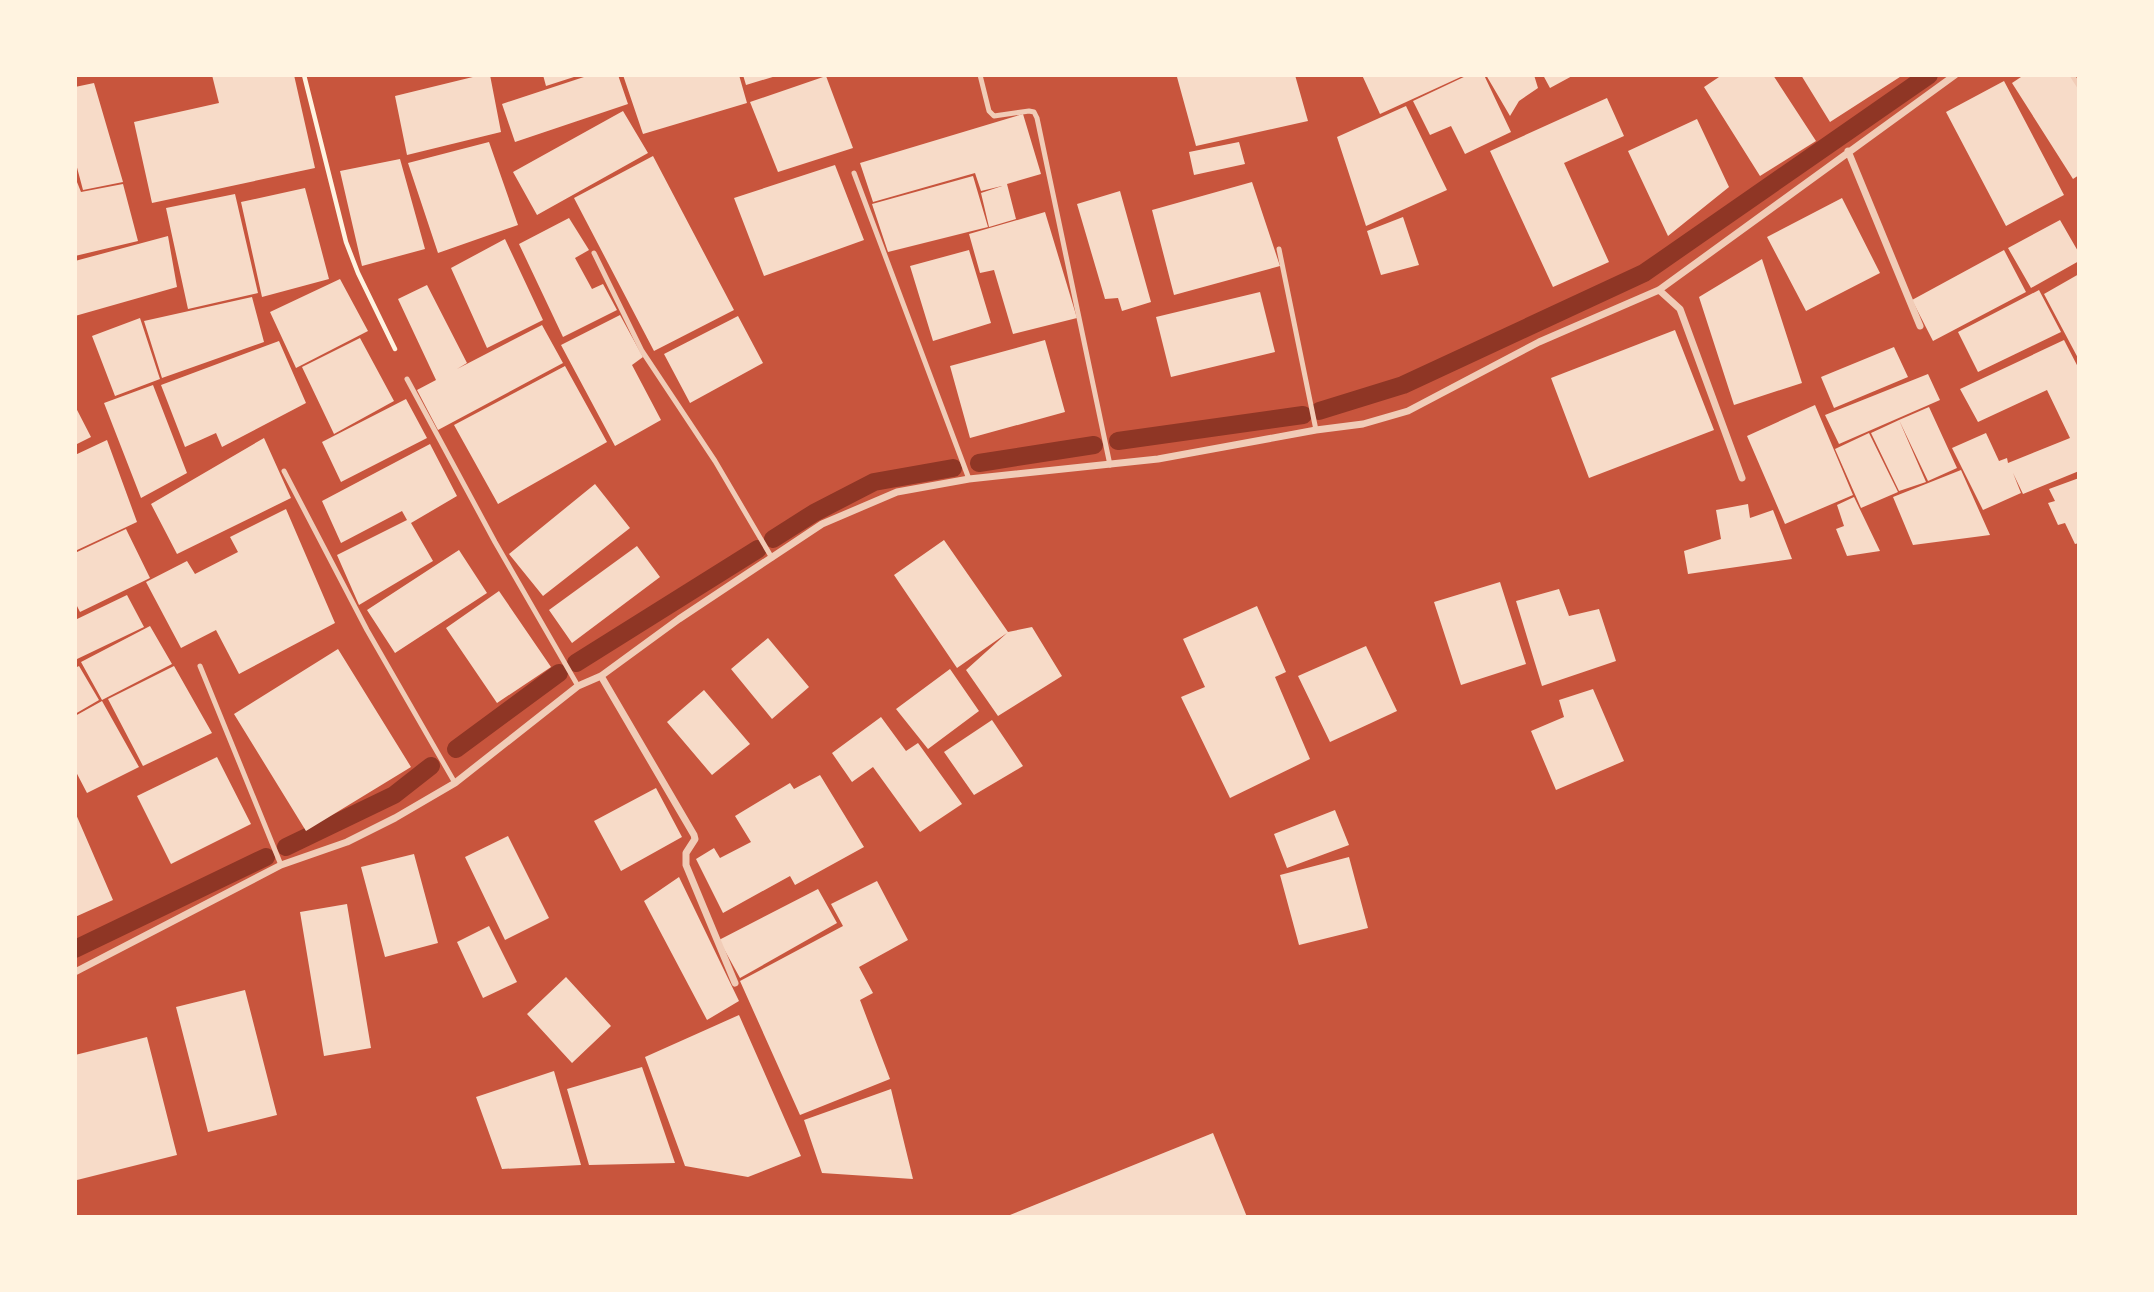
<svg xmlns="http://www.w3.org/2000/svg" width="2154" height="1292" viewBox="0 0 2154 1292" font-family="'Golos Text',sans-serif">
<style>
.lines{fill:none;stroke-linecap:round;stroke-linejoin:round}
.stream{stroke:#8f3625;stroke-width:18}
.building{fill:#f7dbc8}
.path{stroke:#fff3e0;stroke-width:4.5}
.service{stroke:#f1ccb7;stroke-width:5}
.minor{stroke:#f1ccb7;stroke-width:7}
</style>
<rect width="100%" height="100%" fill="#c8553d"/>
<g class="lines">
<!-- stream -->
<path class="stream" d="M1319,411l84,-26 241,-112 285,-198
M1118,441l185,-26
M979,463l115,-18
M773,539l41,-26 60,-31 79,-14
M576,663l182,-114
M456,749l103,-76
M286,847l108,-52 37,-29
M75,949l191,-92"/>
</g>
<!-- building -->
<path class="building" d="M212,75h82l21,93 -163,35 -18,-81 85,-19z
M481,75h9l11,57 -94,23 -12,-59z
M543,75h34v1l-31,10z
M590,75h28l10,29 -113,38 -13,-38z
M623,75h116l8,28 -104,31z
M743,75h33v1l-30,9z
M1184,75h111l13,46 -112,25 -19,-69z
M1362,75h103l-85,39z
M1468,75h16l27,57 -46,22 -14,-28 -21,9 -17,-34z
M1486,75h48l4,13 -19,13 -9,15z
M1543,75h31l-24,13z
M1722,75h51l43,66 -56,35 -56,-89z
M1801,75h102l-73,47z
M2024,75h48l7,11v89l-6,4 -61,-96z
M826,76l27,72 -75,24 -28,-70z
M2004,81l60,114 -58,31 -60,-114z
M94,83l29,99 -40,8 -8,-30v-73z
M1607,98l17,38 -60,27 45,99 -56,25 -63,-136z
M1406,106l41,84 -81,36 -29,-89z
M623,111l25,42 -111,62 -24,-43z
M1023,114l18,60 -34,10 9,35 -27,8 -8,-34 21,-7 -21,5 -6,-18 -102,29 -13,-39z
M1697,119l32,68 -61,49 -40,-85z
M489,142l29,83 -80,28 -30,-90z
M1239,142l6,22 -51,11 -5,-23z
M653,156l81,154 -80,41 -80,-153z
M400,159l25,90 -63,17 -22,-95z
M835,165l29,75 -100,36 -30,-78z
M973,176l15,51 -100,25 -16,-48z
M75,177l6,15 42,-8 15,57 -63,15z
M1252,182l28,84 -106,29 -22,-85z
M305,188l24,91 -67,18 -21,-95z
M1120,191l31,111 -29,9 -4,-13 -13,1 -28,-95z
M235,194l23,99 -70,16 -22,-101z
M1842,198l38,75 -74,38 -39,-74z
M1045,212l32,106 -64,16 -19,-64 -14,3 -11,-39z
M1403,217l16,48 -38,10 -14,-44z
M569,218l20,32 -14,8 17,31 11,-5 14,26 -54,27 -44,-93z
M2060,220l19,33v8l-48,27 -23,-40z
M168,236l9,51 -102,29v-55z
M505,239l38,81 -56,28 -36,-80z
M969,250l22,73 -58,18 -23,-75z
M2004,250l22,42 -93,49 -21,-41z
M1762,259l40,124 -68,22 -35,-108z
M2079,274v86l-35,-66z
M340,279l28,52 -72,37 -26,-56z
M427,285l40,78 -10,6 85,-44 21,38 -125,67 -21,-40 19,-10 -38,-81z
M2039,290l22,42 -83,40 -20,-40z
M1260,292l15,60 -104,25 -15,-60z
M252,297l12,45 -102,36 -18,-57z
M620,315l23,42 -11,8 29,55 -46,26 -54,-101z
M738,316l25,47 -73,40 -26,-49z
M140,318l20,61 -45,17 -23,-60z
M1675,330l39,100 -125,48 -38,-100z
M360,338l34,63 -60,33 -32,-67z
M1045,340l20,72 -95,26 -20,-72z
M2064,340l15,29v102l-56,23 -10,-21 8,20 -38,17 -31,-62 34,-15 13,28 8,-3 1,5 62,-25 -23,-48 -69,32 -18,-33z
M279,341l27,62 -84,44 -6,-14 -31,14 -24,-62z
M1894,347l14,30 -74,31 -13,-31z
M565,366l42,76 -109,62 -44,-79z
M1928,374l12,26 -101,44 -14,-29z
M153,385l34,88 -46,25 -37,-95z
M406,399l21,39 -86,44 -19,-40z
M1815,405l38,90 -68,29 -38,-88z
M75,406l16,31 -16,8z
M1929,407l28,61 -29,13 -29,-61z
M1899,420l27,62 -27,9 -28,-58z
M1869,433l29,59 -37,16 -26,-59z
M264,438l27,60 -114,56 -26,-50z
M107,440l30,82 -62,29v-96z
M430,444l27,52 -46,27 22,38 -74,44 -22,-50 70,-35 -5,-9 -61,32 -19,-42z
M1961,470l29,65 -77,10 -20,-48z
M2079,478v65l-4,1 -10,-21 -7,2 -10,-22 7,-2 -6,-12z
M595,484l35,44 -87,68 -34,-42z
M1854,497l26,54 -33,5 -11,-27 8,-3 -7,-21z
M1748,504l2,14 23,-8 19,49 -104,15 -4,-23 37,-12 -5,-29z
M286,509l49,114 -96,51 -23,-44 -35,18 -35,-66 41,-21 8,13 43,-22 -8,-15z
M126,529l24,49 -70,34 -5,-10v-49z
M944,540l64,92 24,-5 30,49 -64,40 -32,-46 41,-37 -50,35 -63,-93z
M637,546l23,31 -88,66 -23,-33z
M459,550l28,43 -92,60 -28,-43z
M1500,582l26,82 -65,21 -27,-83z
M1559,589l10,27 30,-7 17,52 -74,25 -26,-85z
M499,591l52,76 -54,36 -51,-75z
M127,595l17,32 -69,33v-40z
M1257,606l29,66 -11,5 35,82 -80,39 -49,-101 24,-10 -22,-48z
M150,626l22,38 -70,36 -21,-38z
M768,638l41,49 -37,32 -41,-50z
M1366,646l31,65 -67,31 -32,-66z
M338,649l73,118 -105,64 -72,-117z
M79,666l20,34 -24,14v-46z
M174,666l38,67 -69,33 -35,-67z
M950,669l29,42 -51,38 -32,-40z
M1593,689l31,72 -68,29 -25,-59 33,-14 -5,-17z
M704,690l46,54 -38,31 -45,-53z
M102,701l37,66 -52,26 -12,-23v-54z
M881,717l25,34 12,-8 44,61 -42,28 -47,-65 -21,15 -20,-29z
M992,720l31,46 -49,29 -30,-43z
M217,757l34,67 -80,40 -34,-68z
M820,775l44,72 -69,38 -5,-9 -67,37 -27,-54 18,-11 6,10 31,-16 -16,-26 55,-33 4,6z
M656,788l26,49 -61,34 -27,-50z
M1335,810l14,35 -62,23 -13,-34z
M75,812l38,88 -38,17z
M508,836l41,82 -44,22 -40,-83z
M414,854l24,89 -53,14 -24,-90z
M1349,857l19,71 -69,17 -19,-70z
M679,877l60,124 -32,19 -63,-119z
M877,881l31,59 -49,27 14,26 -13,7 30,79 -90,36 -60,-134 103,-55 -12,-22z
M818,889l19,34 -97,55 -21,-38z
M347,904l24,144 -47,8 -24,-144z
M489,926l28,56 -34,16 -26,-56z
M566,977l45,49 -39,37 -45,-49z
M245,990l32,125 -69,17 -32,-125z
M739,1015l62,141 -53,21 -63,-11 -40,-109z
M147,1037l30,118 -100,25 -2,-8v-117z
M642,1067l33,96 -86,2 -22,-76z
M554,1071l27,94 -79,4 -26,-72z
M891,1089l22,90 -91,-6 -18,-53z
M1213,1133l34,84h-242z"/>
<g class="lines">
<!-- path -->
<path class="path" d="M304,75l42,167 12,31 37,76"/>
<!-- service -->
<path class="service" d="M980,75l9,36 5,5 35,-5 5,1 3,6 73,347
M2072,75l7,11
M854,173l115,306
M1279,249l37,181
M594,253l48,98 73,110 57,97
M407,379l88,163 83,144
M284,471l83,159 88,153
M200,666l81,199"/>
<!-- minor -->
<path class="minor" d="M1848,151l72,175
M1659,290l21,19 62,169
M601,676l93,159 1,4 -9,14v12l49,118
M75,972l206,-107 66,-23 48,-24 60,-35 123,-97 23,-10 78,-57 143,-95 75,-32 72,-13 189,-20 158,-29 47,-6 45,-13 131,-69 120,-52 296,-215"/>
</g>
<!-- border -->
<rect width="2154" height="1292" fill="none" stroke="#fff3e0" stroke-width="154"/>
</svg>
